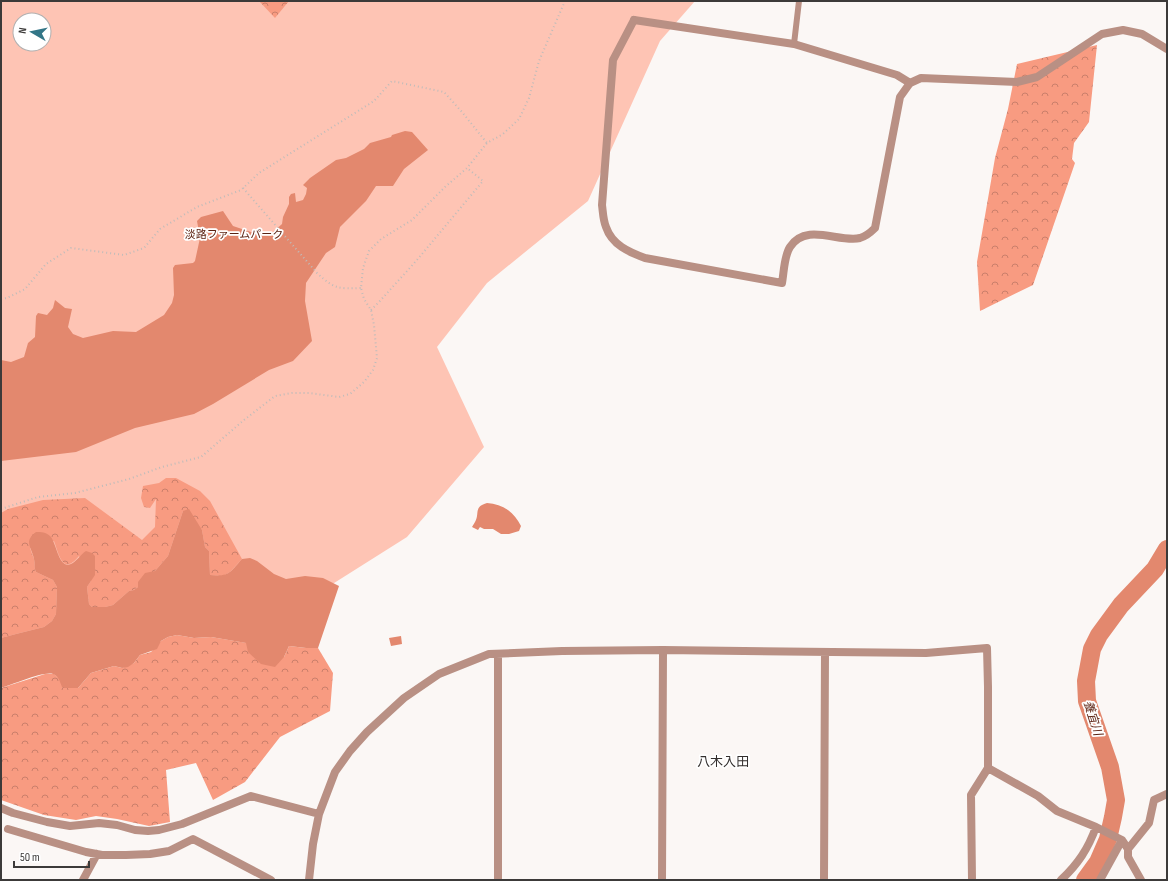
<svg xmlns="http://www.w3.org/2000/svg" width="1168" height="881" viewBox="0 0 1168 881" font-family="'Sofia Sans Condensed','Noto Sans JP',sans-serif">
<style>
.green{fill:#fec4b4;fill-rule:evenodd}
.forest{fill:url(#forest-crowns)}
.water{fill:#e3886e}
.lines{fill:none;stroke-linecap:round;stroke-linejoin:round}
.river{stroke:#e3886e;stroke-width:18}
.path{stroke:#bfbcba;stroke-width:2;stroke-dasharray:1 3;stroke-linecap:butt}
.service{stroke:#b99084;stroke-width:6}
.minor{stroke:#b99084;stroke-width:8}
.tertiary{stroke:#b99084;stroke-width:8}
.labels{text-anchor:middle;stroke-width:3.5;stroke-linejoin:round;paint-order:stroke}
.park-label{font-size:11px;fill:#5c2212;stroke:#fff}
.water-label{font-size:12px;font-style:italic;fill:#591f0f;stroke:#fff}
.quarter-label{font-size:13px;fill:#332f2e;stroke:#fff}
</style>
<defs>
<pattern id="forest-crowns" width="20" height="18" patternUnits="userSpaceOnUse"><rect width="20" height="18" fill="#f89b81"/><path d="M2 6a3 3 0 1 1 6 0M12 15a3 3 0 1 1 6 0" fill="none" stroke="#ca7f6b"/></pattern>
</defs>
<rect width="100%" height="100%" fill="#fbf7f5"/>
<!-- green -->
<path class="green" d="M1,1h694l-35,40 -72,160 -101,82 -50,64 47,100 -77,90 -122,77 -284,47zM20,20h24v24h-24z"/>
<!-- forest -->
<path class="forest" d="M259,1h30l-14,17z
M1097,45l-8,77 -15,21 -2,16 3,4 -42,122 -53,26 -3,-49 18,-104 13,-49 9,-45z
M166,478h10l24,13 10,10 32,58 -12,13 -7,4 -13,-1 -1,-24 -4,-4 -3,-17 -19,-19 -15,45 -13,15 -17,16 -4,3 -5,1 -16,14 -8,2h-13l-3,-3 -2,-17 4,-6 -12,-25c-16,20 -20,-1 -25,-15l-24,7 4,11 1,11 1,2 17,8 4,7 -1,27 -4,7 -8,6 -28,7 -15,4v-125l7,-4 35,-9 42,-2 57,42 13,-13 1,-28 -6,9 -6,-1 -3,-9 2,-12 16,-3z
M177,635l17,3 17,-1 36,6 37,14 5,-11 17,2h12l15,25 -3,38 -50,26 -35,45 -32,18 -17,-37 -30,7 4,52 -21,4 -32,-7 -21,-3 -20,4 -32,-5 -43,-15v-112l44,-14h9l5,4 19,10 13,-15 23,-7 8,2 12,-5 6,-8 11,-3 10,-11 7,-4z"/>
<!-- water -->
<path class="water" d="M405,131l7,1 16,18 -24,19 -11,17h-17l-10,15 -26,26 -5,20 -9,6 -20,30 -1,18 7,40 -19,20 -24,9 -56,34 -19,10 -59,14 -59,24 -75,9v-101l10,2 13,-5 4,-14 7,-6 1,-21 2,-3 9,2 6,-7 2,-8 10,8 7,1 -4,18 5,7 10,4 30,-7 23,1 28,-17 8,-12 2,-8 -1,-27 2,-3 18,-2 2,-2 5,-23 -3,-17 4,-4 22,-6 10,15 18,6h22l9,-8 1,-7 6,-13v-7l2,-3 4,-1 1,9 7,-2 3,-6 1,-6 -4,-3 7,-7 26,-18 10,-2 18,-9 6,-6 21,-6 1,-2z
M487,503c16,1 27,9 34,23l-2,5 -10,3h-8l-8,-5h-9l-4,-2 -2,3 -6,-3c1,-2 2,-3 3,-5 5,-8 -2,-15 12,-19z
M189,509l13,21 3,17 4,4 1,24c20,2 20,-3 32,-16l8,-1 7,3 17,13 12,5 19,-3 18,2 16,8 -21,62h-12l-17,-2 -5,11 -9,10 -14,-3 -13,-12 -2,-9 -35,-6 -17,1 -17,-3 -9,2 -7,4 -4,8 -17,6 -6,8 -6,4 -6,1 -8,-2 -23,7 -13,15h-11l-5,-1c-2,-5 -3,-11 -9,-13 -10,-3 -41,11 -52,14v-50l15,-4 28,-7 8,-6 4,-7 1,-27 -4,-7 -17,-8c-2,-4 -1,-8 -2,-13 -2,-12 -11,-17 2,-27 5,0 10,0 14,4 7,7 8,33 21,28 5,-2 10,-10 15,-13l6,2 3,3v19l-8,12 2,17 3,3h13l8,-2 16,-14 5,-1 4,-3v-5l7,-9 10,-2 13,-15 15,-45z
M401,636l1,8 -11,2 -2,-8z"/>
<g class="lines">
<!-- river -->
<path class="river" d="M1085,880l13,-18 10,-23 5,-22 3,-17 -6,-33 -23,-66 -1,-20 6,-32 7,-14 22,-30 34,-36 12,-20"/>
<!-- path -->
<path class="path" d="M243,188l74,85c17,16 22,16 44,15
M1,299l6,-1 18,-9 21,-25 25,-16 53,7 20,-7 16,-19 37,-22 44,-17 18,-17 115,-72 18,-20 52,11 18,20 25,31
M371,310l8,-8 38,-42 66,-79 -16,-13
M1,509l37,-12 37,-4 54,-14 33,-12 39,-10 43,-37 31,-24 17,-3h17l30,4 11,-3 14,-12 9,-12 4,-12 -3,-33 -3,-15 -7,-11 -3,-11 2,-20 6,-17 12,-12 31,-19 33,-33 22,-19 20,-25 16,-9 16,-15 10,-21 10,-37 26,-60"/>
<!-- service -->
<path class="service" d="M794,44l5,-43"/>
<!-- minor -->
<path class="minor" d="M634,20l160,24 103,31 13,8
M1,808l12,5 34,9 23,4 29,-3 18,2 18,5 13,1 11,-1 23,-6 69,-28 68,18 -6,30 -4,36
M319,814l16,-42 15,-21 17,-19 37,-34 35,-24 50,-20 73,-3 101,-1 263,3 61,-5 1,39v81
M8,829l78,23 16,3h24l24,-1 19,-3 24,-12 78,41
M1128,849l21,-26 5,-23 13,-6
M83,880l14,-26
M498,880v-226
M662,880l1,-230
M824,880l1,-228
M972,880l-1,-85 17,-27 50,28 19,15 39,16 26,13 6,9v8l13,23
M1061,880c17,-16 27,-31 35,-53
M1100,880l22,-40"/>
<!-- tertiary -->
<path class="tertiary" d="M634,20l-21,40 -11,145c1,7 1,15 4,22 6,18 23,25 39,31l137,25c2,-11 2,-27 8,-36 16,-25 49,-4 70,-9 7,-2 11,-6 15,-10l25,-131 10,-14 11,-5 96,4 20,-5 65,-43 21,-4 19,4 25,15"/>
</g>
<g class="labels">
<!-- park labels -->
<g class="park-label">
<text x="234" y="238">淡路ファームパーク</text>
</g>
<!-- water labels -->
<g class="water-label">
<text transform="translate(1093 718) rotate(72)" y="4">養宜川</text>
</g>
<!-- quarter labels -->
<g class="quarter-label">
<text x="723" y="766">八木入田</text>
</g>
</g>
<!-- border -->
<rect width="1168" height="881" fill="none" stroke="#3c3a39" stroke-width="4"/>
<!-- north arrow -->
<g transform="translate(32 32) rotate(279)"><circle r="19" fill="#ffffff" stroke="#b1b0b0"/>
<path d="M0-3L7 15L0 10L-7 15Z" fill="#337687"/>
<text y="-6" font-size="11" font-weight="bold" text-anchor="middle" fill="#3c3a39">N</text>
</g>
<!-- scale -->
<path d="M14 861v6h75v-6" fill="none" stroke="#3c3a39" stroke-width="2"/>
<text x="20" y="861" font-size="12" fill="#3c3a39" stroke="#ffffff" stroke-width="3" paint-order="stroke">50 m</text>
</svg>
